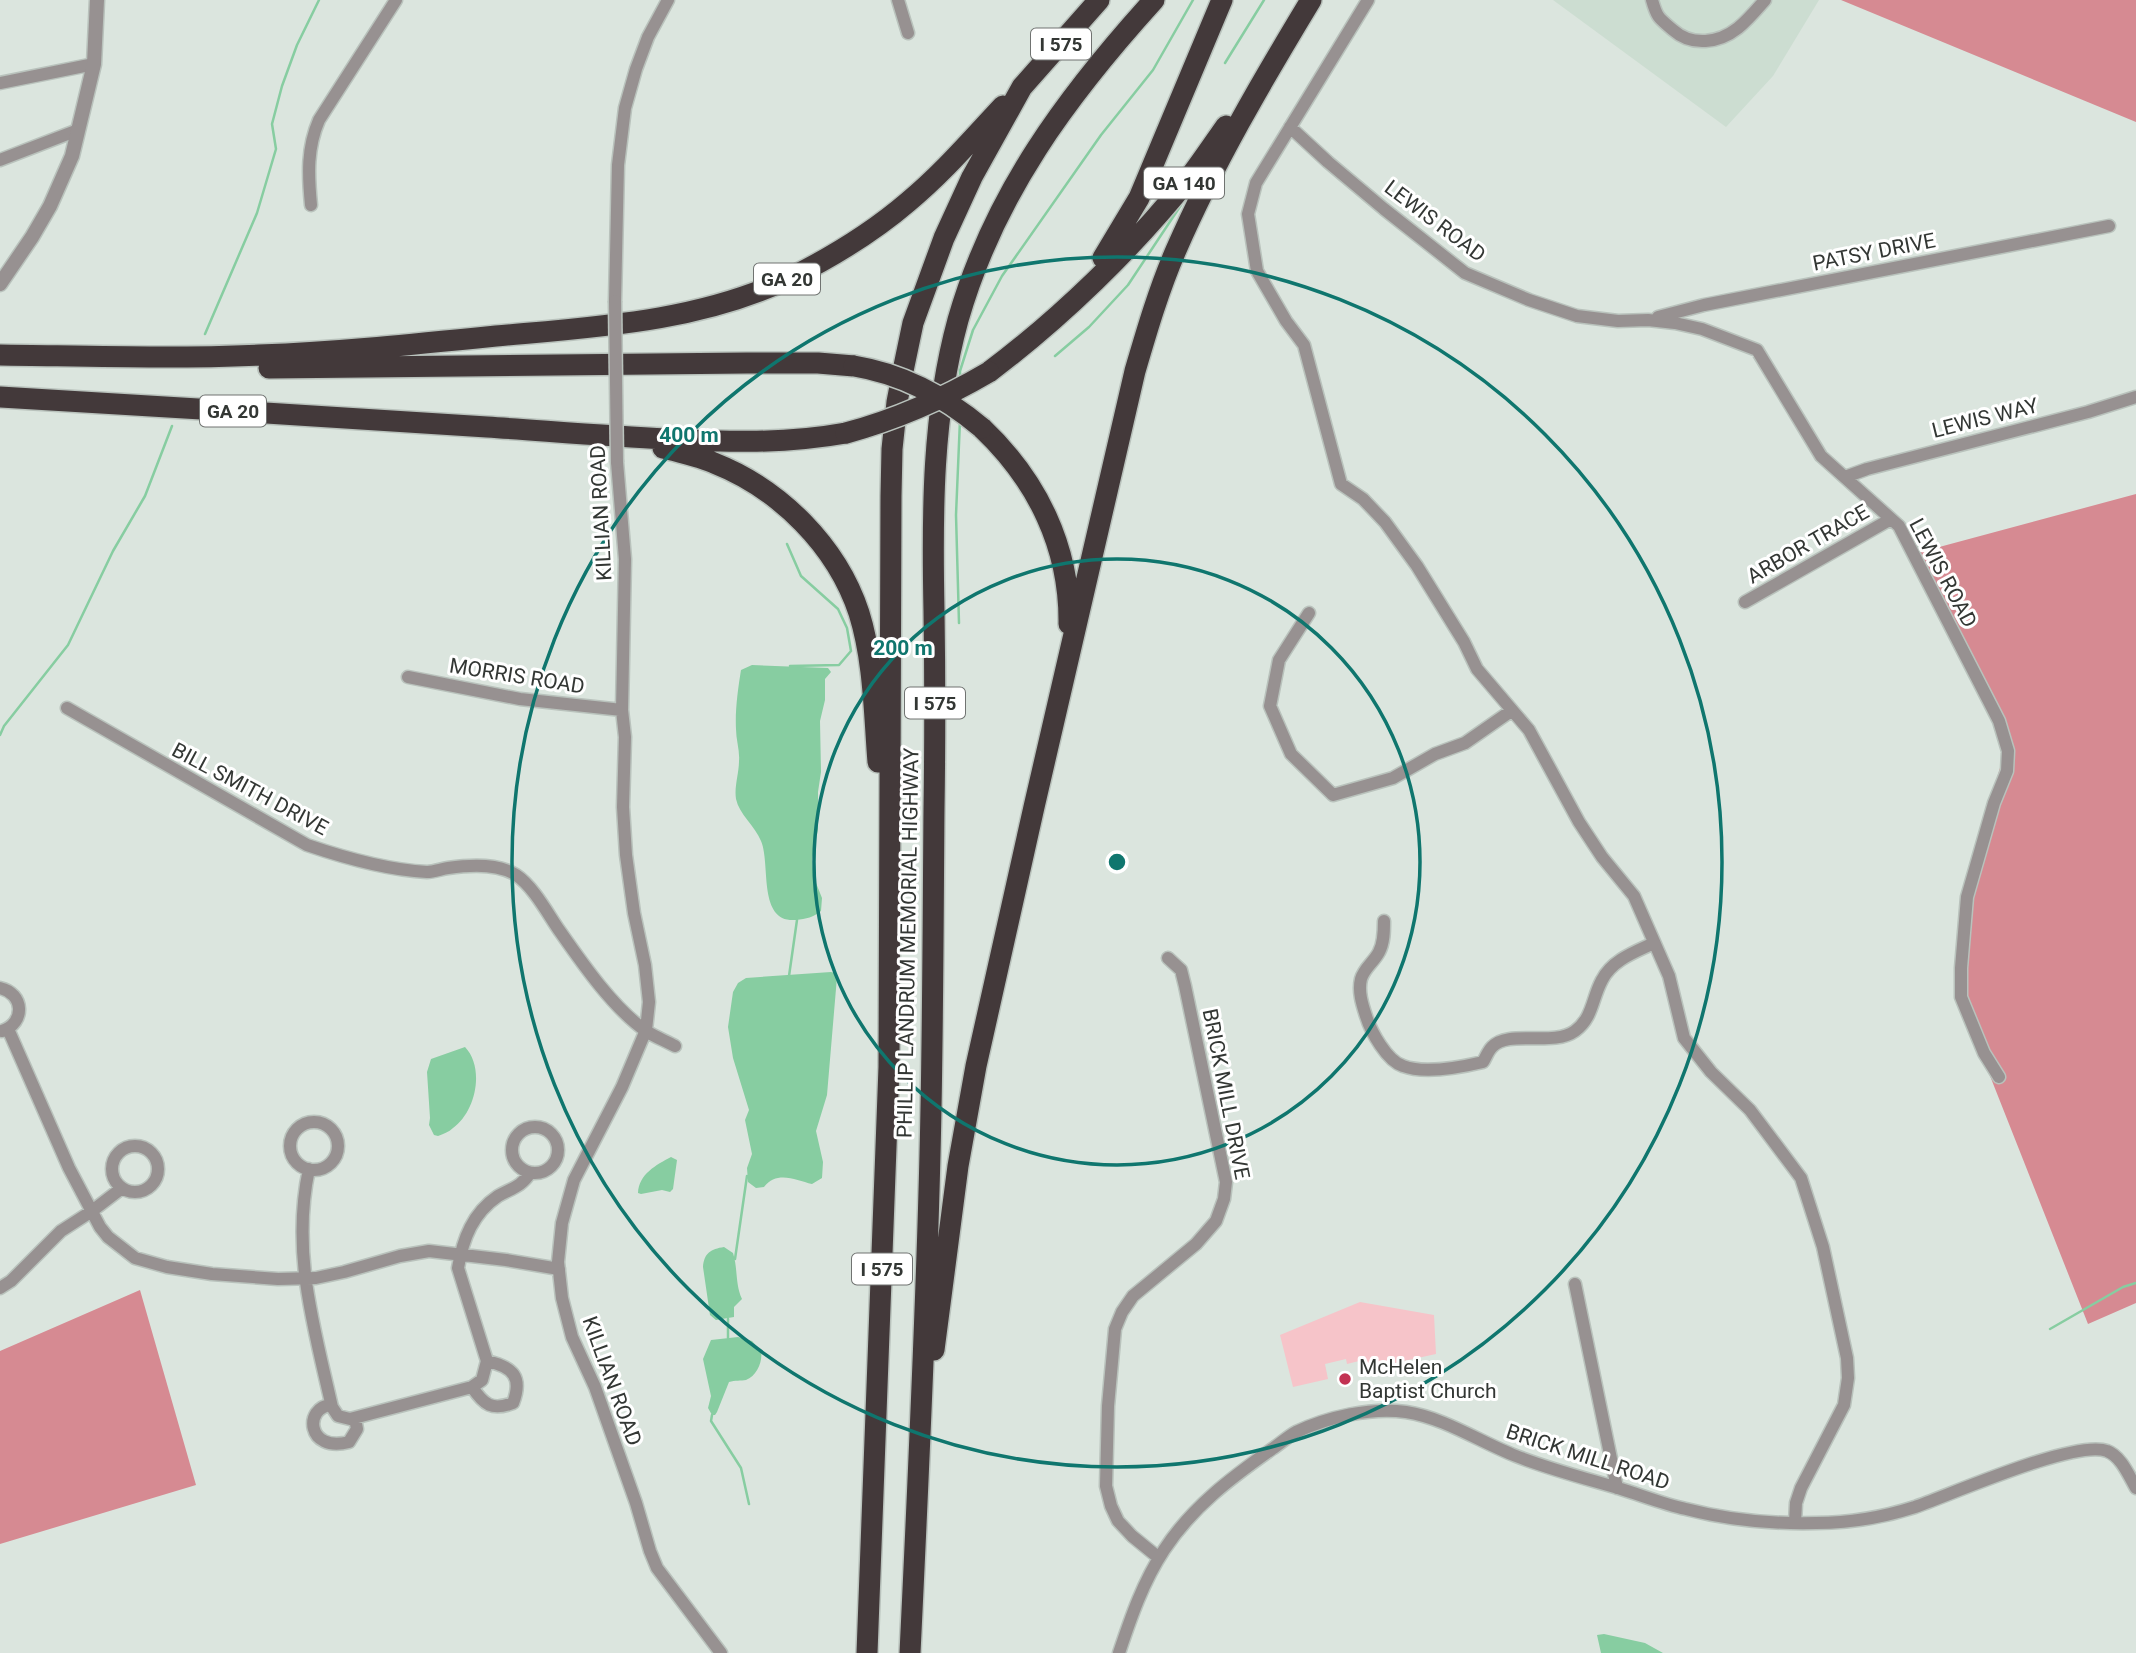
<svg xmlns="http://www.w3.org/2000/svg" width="2136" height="1653" viewBox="0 0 2136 1653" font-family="Roboto,sans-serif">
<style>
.built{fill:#ccddd1}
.green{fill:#f6c4c9}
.forest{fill:#d68a92}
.water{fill:#87cda1}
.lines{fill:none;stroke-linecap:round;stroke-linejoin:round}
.stream{stroke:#87cda1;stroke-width:2.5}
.minor-casing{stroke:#b9c2bc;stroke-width:15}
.tertiary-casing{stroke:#b9c2bc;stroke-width:17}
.motorway-casing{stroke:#b9c2bc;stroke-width:24}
.minor{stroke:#979191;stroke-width:12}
.tertiary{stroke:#979191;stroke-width:14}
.motorway{stroke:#43393a;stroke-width:21}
.minor-bridge-casing{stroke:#b9c2bc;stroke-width:15;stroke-linecap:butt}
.motorway-bridge-casing{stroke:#b9c2bc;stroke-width:24;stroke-linecap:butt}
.minor-bridge{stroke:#979191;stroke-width:12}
.motorway-bridge{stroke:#43393a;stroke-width:21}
.ring{fill:none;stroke:#0f766e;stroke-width:3.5}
.poi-dot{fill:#c23252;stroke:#fff;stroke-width:2.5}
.labels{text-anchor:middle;stroke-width:6;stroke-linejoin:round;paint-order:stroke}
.shield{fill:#fff;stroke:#707371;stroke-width:2}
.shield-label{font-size:19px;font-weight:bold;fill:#333734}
.street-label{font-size:21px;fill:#333734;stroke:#fff}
.poi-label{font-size:21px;fill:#333734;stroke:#fff;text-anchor:start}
.centre{fill:#0f766e;stroke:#fff;stroke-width:3.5}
.ring-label{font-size:21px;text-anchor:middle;font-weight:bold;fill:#0f766e;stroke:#fff;stroke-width:6;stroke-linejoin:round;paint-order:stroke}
</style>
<rect width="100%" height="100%" fill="#dbe5de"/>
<!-- built -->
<path class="built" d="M1553,0h266l-46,76 -47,51z"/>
<!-- green -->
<path class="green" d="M1360,1302l74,13 2,39 -69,15 -4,-9 -16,4 -1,-5 -21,5 3,15 -35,8 -13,-52z"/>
<!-- forest -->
<path class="forest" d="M1841,0h295v122z
M2136,494v809l-48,21 -124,-314 8,-151 36,-117 -91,-189z
M140,1290l56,195 -196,59v-193z"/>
<!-- water -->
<path class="water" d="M752,665l76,3 3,4 -6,7v21l-5,21 1,51 -3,20v37l-6,31 2,18 8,20 -1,13c-7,6 -15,8 -25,9 -39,3 -25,-56 -35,-79 -6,-15 -22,-27 -25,-42 -2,-12 3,-26 3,-38 1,-10 -3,-21 -3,-32 -1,-19 2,-40 5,-59z
M831,972l4,1 2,4 -10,118 -11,36 7,31 -1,16 -10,6c-16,-4 -35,-14 -48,3l-8,1 -8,-6 -1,-14 5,-14 -7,-34 4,-10 -16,-52 -5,-31 5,-35 5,-9 8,-5z
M465,1047c20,21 11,65 -12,81 -4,4 -10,6 -15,8l-4,-1 -5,-10 1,-7 -3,-46 4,-13z
M671,1157l6,3 -4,29 -3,3 -8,-2 -21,4 -3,-1c1,-19 18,-28 33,-36z
M724,1247l9,6c5,16 2,31 9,46l-8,8v10l-18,3 -6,-5 -7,-48c1,-14 8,-18 21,-20z
M738,1337l14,4 9,10c2,10 -4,25 -15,29 -5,1 -11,0 -17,2l-12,30 -2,3h-3l-4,-7 3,-12 -8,-37 8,-19z
M1604,1634l41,9 18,10h-62l-4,-18z"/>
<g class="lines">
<!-- stream -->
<path class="stream" d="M1225,63l39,-63
M205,334l52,-121 19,-64 -4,-25 10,-38 15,-41 22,-45
M1055,356l34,-29 39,-42 53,-80
M960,379v-8l13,-41 29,-54 99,-141 52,-65 40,-70
M787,544l14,32 37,33 9,19 4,23 -12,14 -49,1
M959,623l-3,-108 4,-95
M0,735l4,-9 64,-81 45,-94 32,-55 27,-70
M789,976l8,-56
M735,1259l12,-83
M728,1319v19
M2050,1329l73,-42 13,-4
M712,1415l-1,6 30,47 8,36"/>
<!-- minor casing -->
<g class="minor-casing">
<path id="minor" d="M898,0l10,33
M1368,0l-112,183 -8,31 9,57 29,50 18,24 37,139 22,15 22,23 32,44 47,76 13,27 52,61 50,92 23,35 32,39 35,80 15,62 27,34 39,38 51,68 22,69 24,111 1,20 -4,27 -43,83 -5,15 -1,20
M1652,0c5,18 7,18 21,30 19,17 46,13 65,-2 10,-8 19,-19 27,-28
M0,83l94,-19
M1290,127l38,35 56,47 81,64 64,27 48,16 41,5 30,-1 27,3 27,6 55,21 64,106 78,70 100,195 9,30 -1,20 -13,32 -27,94 -6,71v29l23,56 15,24
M0,160l78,-30
M311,205c-3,-31 -4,-57 8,-85l77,-120
M615,301l3,-136 7,-57 11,-39 12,-32 20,-37
M1658,317l46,-12 405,-79
M617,462l8,97 -3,151 3,27 -2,70 3,48 8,58 11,52 4,37 -3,28 -24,57 -48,93 -12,43 -4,39 4,36 10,39 23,50 41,116 14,48 7,17 64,85
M1845,477l22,-8 221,-57 48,-15
M1745,602l146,-83
M1309,613l-30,47 -9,46 21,48 42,41 60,-17 42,-24 30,-11 46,-32
M408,677l112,22 102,11
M67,708l240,137c38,13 79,25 120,27 7,0 14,-3 21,-4 20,-3 50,-5 68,7 17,11 32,39 43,55 23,33 54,78 87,101 9,6 20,10 29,15
M1384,921c0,10 0,22 -5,31 -5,10 -15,16 -18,27 -3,12 1,25 5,37 5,16 21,45 37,50 21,8 59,1 80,-4 3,-5 5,-11 9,-15 16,-18 61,0 83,-16 18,-13 17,-33 27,-51 10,-20 33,-28 52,-37
M0,988c24,5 26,35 2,43
M8,1029l61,139 31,59 8,10 27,21 32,9 45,7 66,5 38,-1 28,-6 56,-16 29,-5 77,9 53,9
M290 1146a24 24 0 1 1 48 0a24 24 0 1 1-48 0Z
M512 1150a23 23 0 1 1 46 0a23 23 0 1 1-46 0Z
M112 1169a23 23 0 1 1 46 0a23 23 0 1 1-46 0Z
M309,1169c-18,83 5,158 23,238l6,9 12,3 122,-32 10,-7 5,-19 -29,-93c5,-30 15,-55 40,-72 14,-8 23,-9 32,-23
M1575,1284l42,204
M0,1288l11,-7 50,-50 31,-20 30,-23
M472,1387c12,18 20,24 41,16 10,-26 0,-36 -26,-42
M331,1405c-27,2 -25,48 18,37l8,-13 -2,-11
M1159,1558l-27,-22 -14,-15 -7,-15 -5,-20 2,-80 7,-77 7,-17 11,-16 63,-52 20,-23 8,-22 2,-17 -41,-196 -4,-16 -13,-12
M1119,1653c12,-36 24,-71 45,-103 28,-43 67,-72 108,-101 8,-5 15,-12 24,-17 32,-15 75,-25 110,-20 39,6 74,30 110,44 33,13 68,22 102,32 23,7 45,16 68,21 42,11 87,15 130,14 33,0 68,-6 99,-16 37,-13 161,-68 192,-56 14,5 22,25 29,37"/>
</g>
<!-- tertiary casing -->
<g class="tertiary-casing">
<path id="tertiary" d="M0,284l32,-47 18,-31 22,-50 22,-92 3,-64"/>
</g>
<!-- motorway casing -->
<g class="motorway-casing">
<path id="motorway" d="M1103,258l36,-60 83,-198
M0,355c86,1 173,4 259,0 79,-3 158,-11 237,-19 100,-9 202,-14 294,-58 42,-21 83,-46 118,-76 35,-29 64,-63 95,-96
M269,368l478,-5h71l36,3
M989,372c72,-54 144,-124 200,-194 13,-17 25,-35 37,-52
M0,397c162,10 325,19 487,30 60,4 120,9 180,12 62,3 118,5 179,-6
M982,428c55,52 88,119 87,196
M663,448c17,4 35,8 51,15 66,26 123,83 145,150 15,48 15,100 19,149
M934,1350l24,-184 18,-100 58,-259 101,-436c12,-41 24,-82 41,-121 38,-87 86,-169 135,-250
M867,1653l22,-586 2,-571 1,-47 5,-47 7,-36 9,-43 31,-85 28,-61 50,-90 77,-87
M910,1653c8,-166 16,-333 20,-499 3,-115 3,-230 4,-345 1,-66 1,-132 0,-198 -2,-98 -2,-196 24,-291 36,-126 109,-224 196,-320"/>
</g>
<!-- minor -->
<use href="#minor" class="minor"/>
<!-- tertiary -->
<use href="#tertiary" class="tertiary"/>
<!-- motorway -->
<use href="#motorway" class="motorway"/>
<!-- minor-bridge casing -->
<g class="minor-bridge-casing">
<path id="minor-bridge" d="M615,301l2,161"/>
</g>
<!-- motorway-bridge casing -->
<g class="motorway-bridge-casing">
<path id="motorway-bridge" d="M854,366c49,8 90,30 128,62
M846,433c52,-14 97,-34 143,-61"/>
</g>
<!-- minor-bridge -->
<use href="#minor-bridge" class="minor-bridge"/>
<!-- motorway-bridge -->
<use href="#motorway-bridge" class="motorway-bridge"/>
</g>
<!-- distance rings -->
<g class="ring">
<circle cx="1117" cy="862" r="303"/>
<circle cx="1117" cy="862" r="605"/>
</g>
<!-- markers -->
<circle class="poi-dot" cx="1345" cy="1379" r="7"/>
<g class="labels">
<!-- shield labels -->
<g class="shield">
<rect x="1031" y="28.5" width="60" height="31" rx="5"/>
<rect x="1144" y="167.5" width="80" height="31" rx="5"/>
<rect x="754" y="263.5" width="66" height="31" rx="5"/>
<rect x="200" y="395.5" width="66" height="31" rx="5"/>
<rect x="905" y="687.5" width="60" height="31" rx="5"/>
<rect x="852" y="1253.5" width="60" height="31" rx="5"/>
</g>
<g class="shield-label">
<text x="1061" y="51">I 575</text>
<text x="1184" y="190">GA 140</text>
<text x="787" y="286">GA 20</text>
<text x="233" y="418">GA 20</text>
<text x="935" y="710">I 575</text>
<text x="882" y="1276">I 575</text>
</g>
<!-- street labels -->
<g class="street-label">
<text transform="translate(1435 221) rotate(37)" y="7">LEWIS ROAD</text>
<text transform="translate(1874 252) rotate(-11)" y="7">PATSY DRIVE</text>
<text transform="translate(1985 418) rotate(-14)" y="7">LEWIS WAY</text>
<text transform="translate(601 513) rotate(-93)" y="7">KILLIAN ROAD</text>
<text transform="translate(1808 544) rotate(-30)" y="7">ARBOR TRACE</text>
<text transform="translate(1943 573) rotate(62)" y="7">LEWIS ROAD</text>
<text transform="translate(517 676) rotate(9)" y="7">MORRIS ROAD</text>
<text transform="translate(250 789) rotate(28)" y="7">BILL SMITH DRIVE</text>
<text transform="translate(908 943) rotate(-89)" y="7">PHILLIP LANDRUM MEMORIAL HIGHWAY</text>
<text transform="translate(1226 1094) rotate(79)" y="7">BRICK MILL DRIVE</text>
<text transform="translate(612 1381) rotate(70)" y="7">KILLIAN ROAD</text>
<text transform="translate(1588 1457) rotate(18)" y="7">BRICK MILL ROAD</text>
</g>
<!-- poi labels -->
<g class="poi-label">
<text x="1359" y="1374">McHelen<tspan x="1359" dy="24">Baptist Church</tspan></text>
</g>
</g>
<circle cx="1117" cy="862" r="10" class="centre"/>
<g class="ring-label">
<text x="689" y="442">400 m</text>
<text x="903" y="655">200 m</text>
</g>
</svg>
